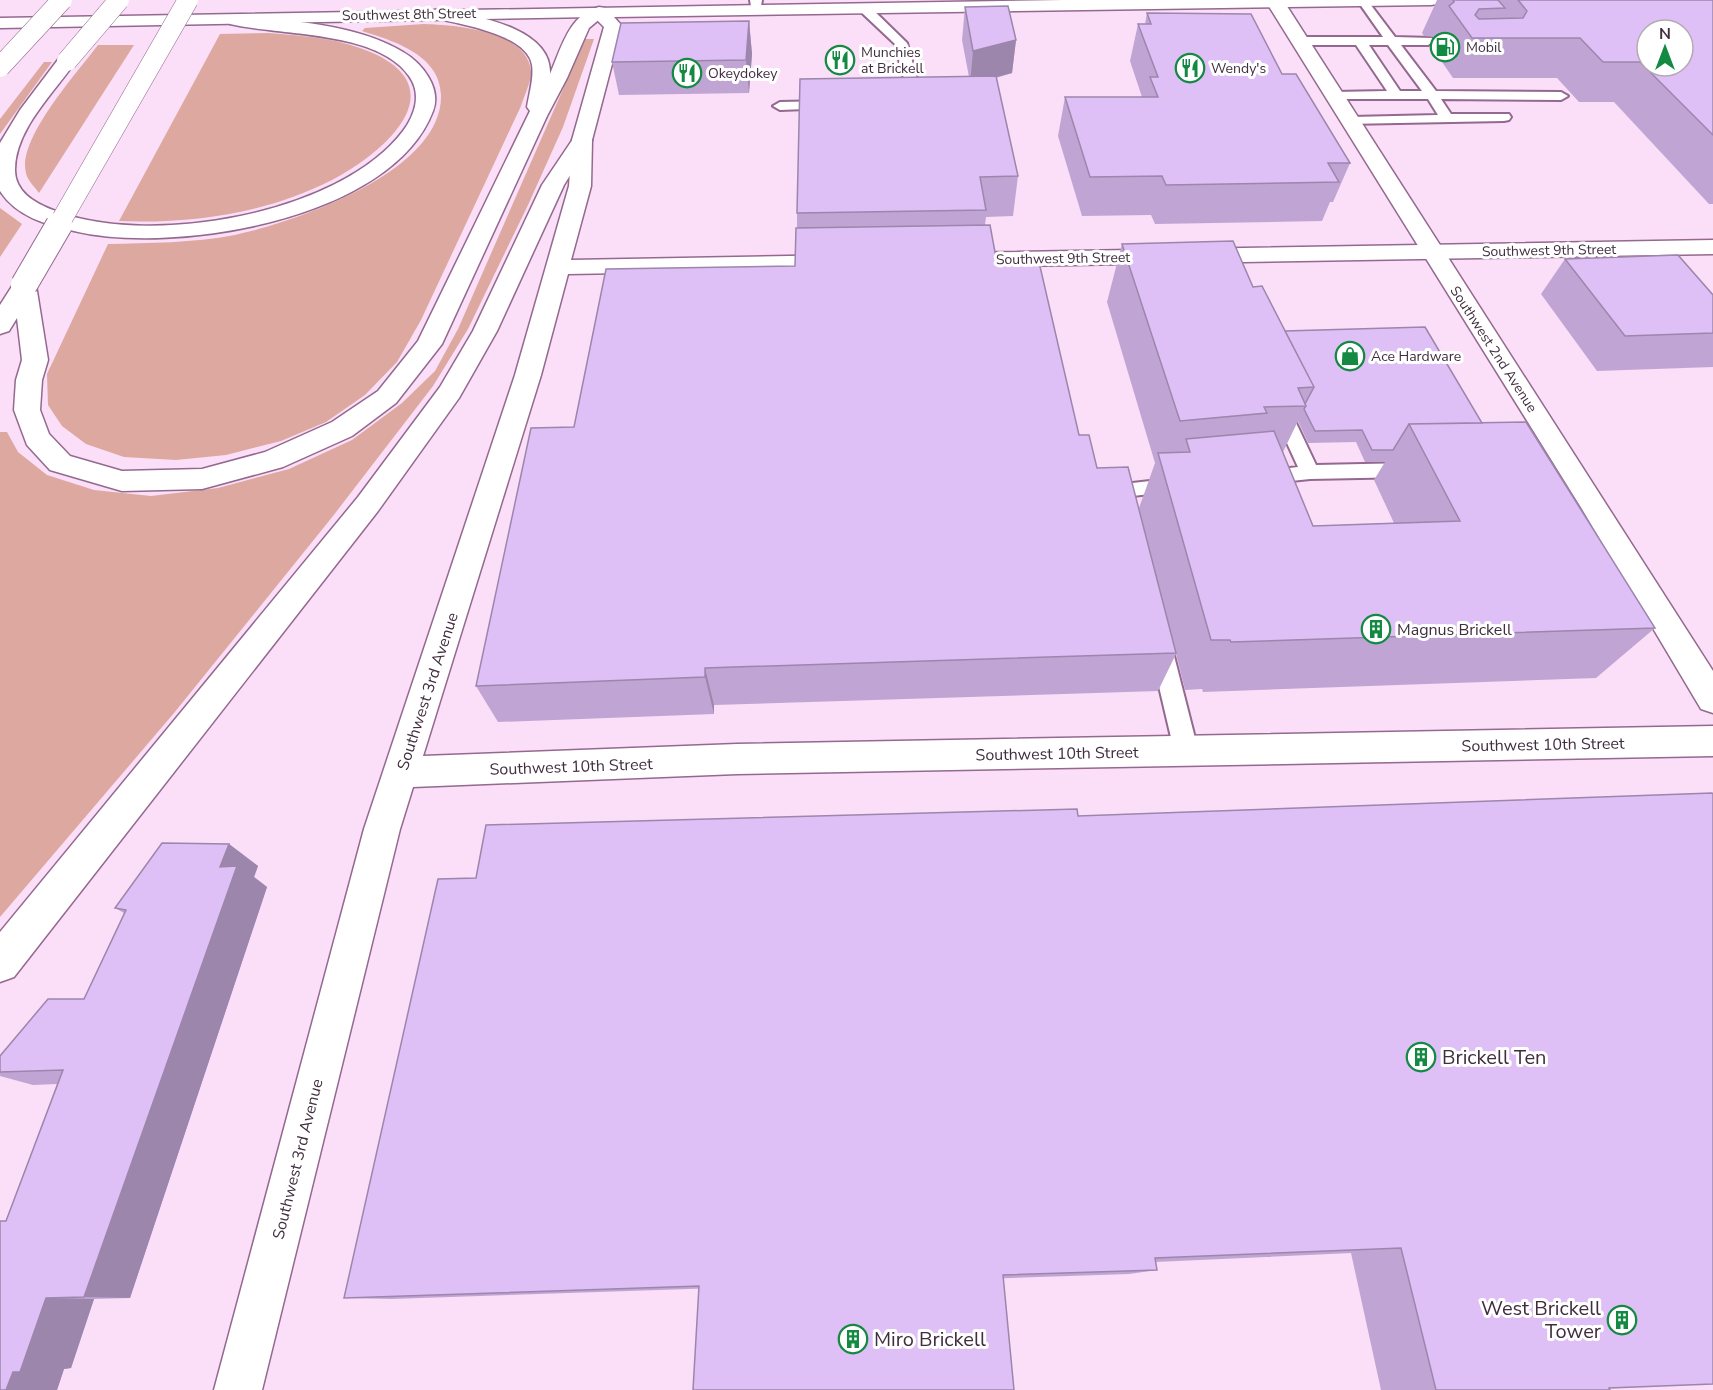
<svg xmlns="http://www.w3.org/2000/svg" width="1713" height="1390" viewBox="0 0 1713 1390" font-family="'Nunito Sans',sans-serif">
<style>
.green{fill:#dda89f}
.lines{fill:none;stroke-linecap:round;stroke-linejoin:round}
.service-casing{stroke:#94698f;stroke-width:4}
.minor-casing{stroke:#94698f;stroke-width:3}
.tertiary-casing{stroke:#94698f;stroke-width:3}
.primary-casing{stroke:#94698f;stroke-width:3}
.motorway-casing{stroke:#94698f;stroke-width:3}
.service{fill:#fff;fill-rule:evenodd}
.minor{fill:#fff;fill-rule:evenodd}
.tertiary{fill:#fff;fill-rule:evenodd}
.primary{fill:#fff;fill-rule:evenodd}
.motorway{fill:#fff;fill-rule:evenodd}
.motorway-bridge-far1-casing{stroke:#94698f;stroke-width:21;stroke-linecap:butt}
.motorway-bridge-casing{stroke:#94698f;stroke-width:28;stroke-linecap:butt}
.motorway-bridge-far1{stroke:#fff;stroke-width:20}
.motorway-bridge{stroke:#fff;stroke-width:26}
.wall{fill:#c0a5d4;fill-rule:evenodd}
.shaded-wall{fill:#9c86ac}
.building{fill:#dfc0f6;stroke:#9c86ac;stroke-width:1.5;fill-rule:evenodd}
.labels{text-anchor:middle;stroke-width:6;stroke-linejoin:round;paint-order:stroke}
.far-street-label{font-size:14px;fill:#402e3e;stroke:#fff}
.far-poi-label{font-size:14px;fill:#402e3e;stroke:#fff;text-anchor:start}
.poi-label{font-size:16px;fill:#402e3e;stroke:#fff;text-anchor:start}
.street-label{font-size:16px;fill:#402e3e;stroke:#fff}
.near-poi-label{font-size:20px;fill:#402e3e;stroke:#fff;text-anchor:start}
</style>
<rect width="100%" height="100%" fill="#fbdef7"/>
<!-- green -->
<path class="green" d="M424,24c30,1 103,6 107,47 1,9 -7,25 -10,35l-100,214 -24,42 -32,33 -39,27 -45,19 -55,14 -50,5 -52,-3 -38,-13 -24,-18 -14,-21 -1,-31 61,-130c42,-1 84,-1 127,-9 60,-13 208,-63 206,-140 -1,-40 -47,-54 -79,-64l3,-3z
M268,33c36,3 73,5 107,21 82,39 3,102 -43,126 -64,33 -141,44 -213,41l101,-187z
M585,39h9l-31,88 -35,78 -60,124 -35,57 -100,130 -159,197 -174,204v-485h7l11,20 29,23 47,15 57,6 67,-8 71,-19 63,-29 50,-37 33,-32 23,-42z
M98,45h36l-95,148c-4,-6 -12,-13 -13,-20 -9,-34 51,-100 72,-128z
M44,62h8l-52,72v-15z
M0,208l22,16 -22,33z"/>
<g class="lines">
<!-- service casing -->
<g class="service-casing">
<path id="service" d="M750,0h12l-2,12h-8z
M1357,0h10l28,37 37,1 2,3 -6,4h-27l35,46 125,1 7,4 -7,4 -120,-1 10,15h58l2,3 -2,3 -5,1 -158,3 -2,-3 2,-3 5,-1 87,-2 -10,-16h-99l-2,-3 2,-3 5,-1 53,-1 -31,-46h-58l-6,-4 6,-4h85zM1369,45h19l34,46h-22z
M864,4l4,1 39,38 17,61 -2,3 -7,1 -7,-4 2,-2 -15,-58 -35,-33v-6z
M828,101l7,4 -2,3 -53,2 -7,-4 7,-4z
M1279,400l6,2 3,4 28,59 94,-2 7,2 3,5 -3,5 -7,2 -100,2 -47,5 -7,-2 -3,-5 3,-5 42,-5 -28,-61 3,-4z
M1176,478l7,2 3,5 -3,5 -50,6 3,12 -3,5 -7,2 -7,-2 -7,-23 3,-5z
M1160,635l8,3 3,6 27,106 -4,7 -8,3 -8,-3 -4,-7 -25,-106 3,-6z"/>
</g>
<!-- minor casing -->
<g class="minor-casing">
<path id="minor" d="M582,134l7,2 3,4 -1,46 -20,74 270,-5 8,2 4,5 -4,5 -8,2 -273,5 -27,101 -118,381 314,-12 976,-18v30l-976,18 -324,13 -13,42 -138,561h-48l150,-561 151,-454 54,-189 3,-46 3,-4z
M1713,240v14l-760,13 -8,-2 -4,-5 4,-5 8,-2z"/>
</g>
<!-- tertiary casing -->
<g class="tertiary-casing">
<path id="tertiary" d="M1265,0h18l430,671v42l-12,-4 -119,-200z"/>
</g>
<!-- primary casing -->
<g class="primary-casing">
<path id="primary" d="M1063,0h377l-3,4 -6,1 -817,12 8,9 -30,114 -3,4h-14l-3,-4 32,-113 -10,-10 -594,11v-10z"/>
</g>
<!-- motorway casing -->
<g class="motorway-casing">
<path id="motorway" d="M599,7l6,1 3,4 -19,16 -22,50 -20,38 -105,228 -46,59 -44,33 -69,31 -81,22 -80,2 -72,-21 -23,-25 -13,-35 2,-30 6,-20 -5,-42 -8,13 -9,3v-29l16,-25 8,-2 8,2 4,5 12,75 -6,20 -2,30 9,24 21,22 52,15 80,-2 63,-17 67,-30 46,-31 40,-50 112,-230 -3,-4c2,-13 7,-29 5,-42 -5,-31 -73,-41 -98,-47l-3,-4 3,-4 6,-1c35,7 112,18 110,65 11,-25 19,-60 49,-67z
M236,15c55,7 118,8 167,37 19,11 39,36 30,59 -41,109 -260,144 -359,120 -28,-6 -58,-15 -74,-40v-48l20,-33 40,-53h14l2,4c-22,32 -61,68 -61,109 0,22 20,33 38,40 93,38 287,5 350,-79 12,-16 19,-37 6,-55 -32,-46 -130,-40 -179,-52l-3,-4 3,-4z
M582,134l7,2 3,4 -28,45 -67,146 -38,67 -81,113 -364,466 -14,5v-50l358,-435 82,-110 33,-56 69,-146 33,-49z"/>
</g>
<!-- service -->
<use href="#service" class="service"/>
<!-- minor -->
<use href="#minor" class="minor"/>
<!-- tertiary -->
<use href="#tertiary" class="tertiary"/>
<!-- primary -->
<use href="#primary" class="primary"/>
<!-- motorway -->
<use href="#motorway" class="motorway"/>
<!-- motorway-bridge-far1 casing -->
<g class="motorway-bridge-far1-casing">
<path id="motorway-bridge-far1" d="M67,61l52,-61
M0,67l62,-67
M58,226l130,-226"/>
</g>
<!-- motorway-bridge casing -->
<g class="motorway-bridge-casing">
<path id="motorway-bridge" d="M24,285l35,-60"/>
</g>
<!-- motorway-bridge-far1 -->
<use href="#motorway-bridge-far1" class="motorway-bridge-far1"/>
<!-- motorway-bridge -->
<use href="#motorway-bridge" class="motorway-bridge"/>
</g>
<!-- wall -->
<path class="wall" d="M1437,0h276v204h-4l-95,-102h-35l-22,-24h-104l-22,-32 4,-8 -1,-1 -10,-1 -2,-3z
M965,7l51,33 -4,33 -16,5 22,98 -5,40 -27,1 -1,8 12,38 82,172 18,33 42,40 16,-45 -48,-161 15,-58 131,43 32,44 197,92 173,205 -59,50 -393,14 -1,-3 -17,1 -9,-36 -18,37 -444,14v9l-216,8 -22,-36 98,-259 221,-161 2,-38v-15l172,-136 -7,-37zM1298,421l10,22 48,-1 9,20h20l-11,18 20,43 -81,3 -30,-74z
M1147,13l135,61 68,89 -17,39h-3l-8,19 -167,3 -4,-9 -69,1 -24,-80 7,-39h77l-12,-36 8,-37h7z
M749,21l3,33 -3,39 -130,2 -7,-33z
M1565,259l148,36v72l-116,4 -56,-77z
M1078,816l531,572 1,2h-229l-30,-137 -196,9 2,8 -28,4 -737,25 -48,-1 132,-420z
M229,844l29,22 -4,11 13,10 -137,411 -36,1 -23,69 -7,1 -7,21h-57l6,-169 51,-137 -24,1 -33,-9v-20l84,-57 40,-86 -9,-5z"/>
<!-- shaded-wall -->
<path class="shaded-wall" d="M749,21l3,33 -3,39 -3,-33z
M1016,40l-4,33 -42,11 3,-33z
M705,668l9,37v9l-9,-37z
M229,844l29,22 -4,11 13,10 -137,411 -46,-1 136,-430z
M46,1298l48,1 -23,69 -7,1 -7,21h-51l7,-18z"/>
<!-- building -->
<path class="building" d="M1453,0h45l7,8 -26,1 -4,6 4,4 44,-1 4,-7 -9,-11h195v135l-73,-73h-37l-23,-24h-108l-23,-32 5,-4zM1647,30h36v36h-36z
M1008,6l8,34 -43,11 -8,-44z
M1147,13l104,1 31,60h14l54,89h-22l11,19 -173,3 -4,-9 -72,1 -25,-80h93l-8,-20h8l-20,-53h13z
M749,21l-3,39 -134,2 9,-39z
M996,76l22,100 -38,1 6,33 -189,3 3,-134z
M990,225l7,38 42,-1 40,173h10l8,33 31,-1 48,186 -471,15v9l-229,9 55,-258 43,-1 32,-158 189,-3 1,-38z
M1233,241l20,46 9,-1 52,101 -16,1 8,18 -42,1 3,6 -87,8 -58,-177z
M1678,255l35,40v38l-88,3 -60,-77z
M1425,327l57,96 -73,1 -16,26h-21l-10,-20 -47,1 -11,-22 2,-3 -1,-2 9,-17 -29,-56z
M1526,422l129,206 -424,14 -1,-2h-19l-53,-187 32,-1 -4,-13 88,-8 39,95 147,-5 -51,-97z
M1712,793l1,1v590l-104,4 1,2h-174l-35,-142 -246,10 2,12 -154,5 11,115h-321l6,-104 -355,12 94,-419 38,-1 10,-53 591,-16 1,7z
M162,843l67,1 -9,23 17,-1 -153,431 -38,1 -26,74h-7l-7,18h-6v-169h6l57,-151 -63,2v-16l48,-57h36l42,-89 -11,-2z"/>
<!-- icons -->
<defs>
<g id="fuel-ring" transform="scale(1.5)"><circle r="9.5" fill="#fff" stroke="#138942" stroke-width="1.5"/><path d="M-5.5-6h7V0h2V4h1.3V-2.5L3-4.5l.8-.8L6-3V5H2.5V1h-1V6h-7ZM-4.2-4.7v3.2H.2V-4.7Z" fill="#138942"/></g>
<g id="restaurant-ring" transform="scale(1.5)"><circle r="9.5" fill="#fff" stroke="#138942" stroke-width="1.5"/><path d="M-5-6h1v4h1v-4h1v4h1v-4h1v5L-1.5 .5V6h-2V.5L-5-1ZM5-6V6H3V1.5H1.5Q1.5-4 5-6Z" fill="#138942"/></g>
<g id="shop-ring" transform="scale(1.5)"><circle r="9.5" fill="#fff" stroke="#138942" stroke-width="1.5"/><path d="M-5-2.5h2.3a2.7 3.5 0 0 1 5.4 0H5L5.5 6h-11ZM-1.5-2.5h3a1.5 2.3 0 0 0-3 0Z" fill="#138942"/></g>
<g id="building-ring" transform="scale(1.5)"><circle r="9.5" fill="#fff" stroke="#138942" stroke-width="1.5"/><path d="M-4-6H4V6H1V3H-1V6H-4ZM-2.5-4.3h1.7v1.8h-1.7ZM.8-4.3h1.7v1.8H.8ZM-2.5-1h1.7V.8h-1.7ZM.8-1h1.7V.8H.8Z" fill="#138942"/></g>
</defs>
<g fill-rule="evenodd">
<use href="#fuel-ring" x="1445" y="47"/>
<use href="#restaurant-ring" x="840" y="60"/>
<use href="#restaurant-ring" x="1190" y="68"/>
<use href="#restaurant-ring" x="687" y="73"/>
<use href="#shop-ring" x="1350" y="356"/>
<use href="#building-ring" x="1376" y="629"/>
<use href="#building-ring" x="1421" y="1057"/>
<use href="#building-ring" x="1622" y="1320"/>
<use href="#building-ring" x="853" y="1339"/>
</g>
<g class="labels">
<!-- far-street labels -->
<g class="far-street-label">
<text transform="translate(409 14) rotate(-1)" y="5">Southwest 8th Street</text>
<text transform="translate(1549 250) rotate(-1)" y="5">Southwest 9th Street</text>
<text transform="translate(1063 258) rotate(-1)" y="5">Southwest 9th Street</text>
<text transform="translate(1494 349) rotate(57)" y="5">Southwest 2nd Avenue</text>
</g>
<!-- far-poi labels -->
<g class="far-poi-label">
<text x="1466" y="52">Mobil</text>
<text x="861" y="57">Munchies<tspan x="861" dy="16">at Brickell</tspan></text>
<text x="1211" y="73">Wendy's</text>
<text x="708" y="78">Okeydokey</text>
<text x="1371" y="361">Ace Hardware</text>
</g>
<!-- poi labels -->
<g class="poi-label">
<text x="1397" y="635">Magnus Brickell</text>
</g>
<!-- street labels -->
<g class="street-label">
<text transform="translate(427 691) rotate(-72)" y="6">Southwest 3rd Avenue</text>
<text transform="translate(1543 744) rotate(-1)" y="6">Southwest 10th Street</text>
<text transform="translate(1057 753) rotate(-1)" y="6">Southwest 10th Street</text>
<text transform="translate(571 766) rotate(-2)" y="6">Southwest 10th Street</text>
<text transform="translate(297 1159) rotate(-76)" y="6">Southwest 3rd Avenue</text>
</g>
<!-- near-poi labels -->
<g class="near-poi-label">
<text x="1442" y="1064">Brickell Ten</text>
<text x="1601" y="1315" text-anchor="end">West Brickell<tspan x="1601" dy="23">Tower</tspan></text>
<text x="874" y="1346">Miro Brickell</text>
</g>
</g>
<!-- north arrow -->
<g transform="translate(1665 48)"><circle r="28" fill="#ffffff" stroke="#b3abb2" stroke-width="1.5"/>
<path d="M0-4.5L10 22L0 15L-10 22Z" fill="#138942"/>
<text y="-9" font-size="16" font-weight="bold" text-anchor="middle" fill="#402e3e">N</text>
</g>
</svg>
